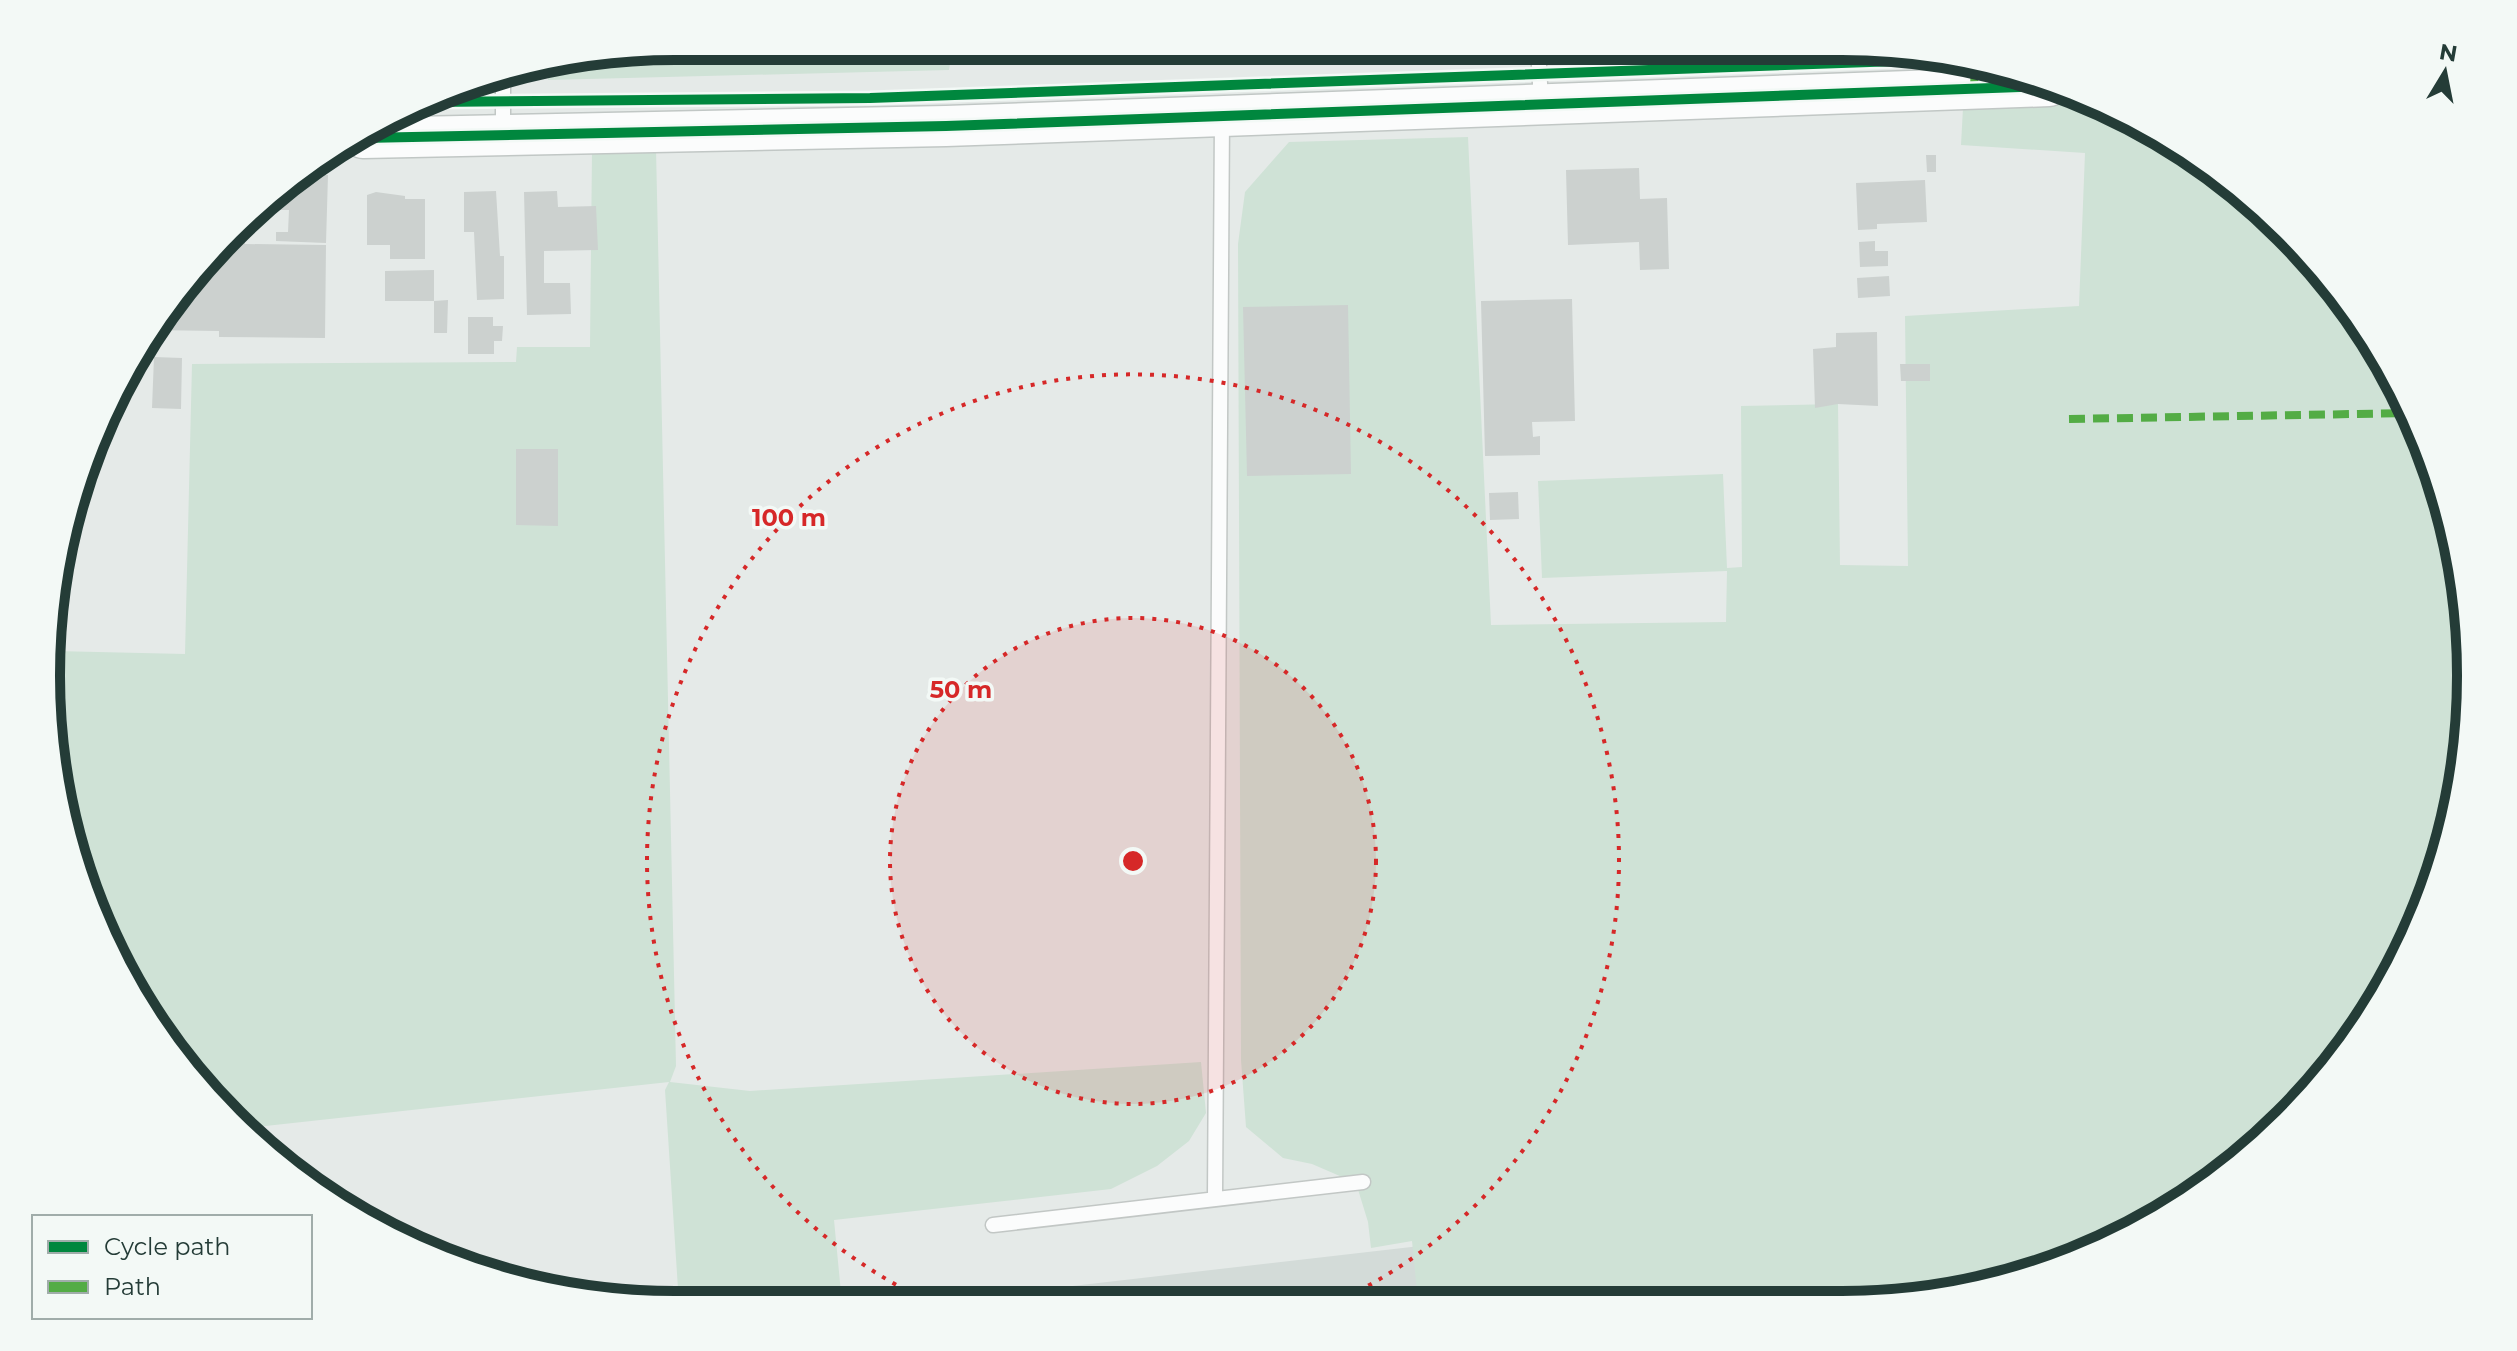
<svg xmlns="http://www.w3.org/2000/svg" width="2517" height="1351" viewBox="0 0 2517 1351" font-family="Montserrat,sans-serif">
<style>
.built{fill:#d3dbd8}
.green{fill:#cfe2d6}
.building{fill:#ccd1cf}
.lines{fill:none;stroke-linecap:round;stroke-linejoin:round}
.lane-casing{stroke:#c2c7c5;stroke-width:17}
.secondary-casing{stroke:#c1c7c5;stroke-width:43}
.lane{stroke:#fbfcfc;stroke-width:14}
.secondary{stroke:#fbfcfc;stroke-width:40}
.quiet{stroke:#53ac45;stroke-width:8;stroke-dasharray:16 8;stroke-linecap:butt}
.cycleway-casing{stroke:#f3f9f6;stroke-width:15}
.cycleway{stroke:#00873e;stroke-width:10}
.ring{fill:none;stroke:#d62828;stroke-width:4;stroke-dasharray:4 8}
.rim{fill:none;stroke:#243c37;stroke-width:10}
.centre{fill:#d62828;stroke:#f3f9f6;stroke-width:4}
.ring-label{font-size:24px;text-anchor:middle;font-weight:bold;fill:#d62828;stroke:#f3f9f6;stroke-width:7;stroke-linejoin:round;paint-order:stroke}
</style>
<rect width="100%" height="100%" fill="#e5eae8"/>
<!-- built -->
<path class="built" d="M1420,1246l7,55 -415,2 -1,-10z"/>
<!-- green -->
<path class="green" d="M676,46h277l-4,24 -401,10 1,-13z
M1284,47h161l-160,8z
M2082,100l74,30 100,72 85,90 65,105 43,115 21,122 -4,123 -28,120 -51,113 -73,101 -123,108 -147,72 -121,29 -505,1 -6,-60 -41,7 -3,-26 -12,-39 -44,-19 -29,-6 -37,-31 -5,-67 -3,-816 7,-52 44,-50 179,-5 23,488 235,-3 1,-51 -185,7 -4,-97 185,-7 4,94 15,-1 -1,-161 97,-2 2,161 68,1 -3,-250 174,-10 6,-153 -124,-8 2,-37z
M656,149l20,917 -6,16 80,9 451,-29 5,51 -17,28 -32,25 -46,23 -277,31 8,83 -163,1 -14,-214 4,-8 -422,46 -44,-37 -109,-174 -47,-200 7,-66 131,3 7,-290 324,-2 1,-15h73l2,-196z"/>
<!-- building -->
<path class="building" d="M1926,155h10v17h-9z
M1639,168l1,31 27,-1 2,71 -29,1 -1,-28 -71,3 -2,-75z
M297,174l31,1 -2,68 -50,-2v-9h12l1,-22h-28z
M1925,180l2,42 -50,2v5l-19,1 -2,-47z
M496,191l4,65h4v43l-27,1 -3,-68h-10v-40z
M557,191l1,16 38,-1 2,44 -54,1v32h26l1,31 -44,1 -3,-123z
M376,192l29,4v3h20v60h-35v-14h-23v-50z
M245,226v18l81,1 -1,93 -106,-1v-6l-69,-1z
M1875,241v10h13v15l-28,1 -1,-25z
M434,270v31h-49v-30z
M1889,276l1,20 -32,2 -1,-20z
M1572,299l3,122 -43,1 1,15 7,-1v19l-55,1 -4,-155z
M448,300l-1,33h-13v-32z
M1348,305l3,169 -104,2 -4,-169z
M468,317h25v9h10l-1,15h-8v13h-26z
M1877,332l1,74 -40,-2 -23,4 -2,-59 23,-2v-14z
M154,357l28,1 -1,51 -29,-1z
M1900,364h30v17h-29z
M516,449h42v77l-42,-1z
M1518,492l1,27 -29,1 -1,-27z"/>
<g class="lines">
<!-- lane casing -->
<g class="lane-casing">
<path id="lane" d="M1538,47l3,55
M503,75v57
M1215,1197l7,-1079
M993,1225l370,-43"/>
</g>
<!-- secondary casing -->
<g class="secondary-casing">
<path id="secondary" d="M363,138l583,-12 1103,-40"/>
</g>
<!-- lane -->
<use href="#lane" class="lane"/>
<!-- secondary -->
<use href="#secondary" class="secondary"/>
<!-- quiet -->
<path class="quiet" d="M1974,89l1,-26
M2069,419l343,-6"/>
<!-- cycleway casing -->
<g class="cycleway-casing">
<path id="cycleway" d="M430,102l440,-4 1084,-39
M363,138l583,-12 1103,-40"/>
</g>
<!-- cycleway -->
<use href="#cycleway" class="cycleway"/>
</g>
<!-- distance rings -->
<circle cx="1133" cy="861" r="243" fill="#d62828" fill-opacity=".12"/>
<g class="ring">
<circle cx="1133" cy="861" r="243"/>
<path d="M928 1301A486 486 0 1 1 1338 1301"/>
</g>
<!-- crop -->
<path d="M0 0H2517V1351H0ZM675 60H1842A615 615 0 0 1 2457 675V676A615 615 0 0 1 1842 1291H675A615 615 0 0 1 60 676V675A615 615 0 0 1 675 60Z" fill="#f3f9f6" fill-rule="evenodd"/>
<path class="rim" d="M675 60H1842A615 615 0 0 1 2457 675V676A615 615 0 0 1 1842 1291H675A615 615 0 0 1 60 676V675A615 615 0 0 1 675 60Z"/>
<circle cx="1133" cy="861" r="12" class="centre"/>
<g class="ring-label">
<text x="789" y="526">100 m</text>
<text x="961" y="698">50 m</text>
</g>
<!-- legend -->
<rect x="32" y="1215" width="280" height="104" fill="#f3f9f6" stroke="#a0adaa" stroke-width="2"/>
<rect x="48" y="1241" width="40" height="12" fill="#00873e" stroke="#a0adaa" stroke-width="2"/>
<text x="104" y="1255" font-size="24" fill="#243c37">Cycle path</text>
<rect x="48" y="1281" width="40" height="12" fill="#53ac45" stroke="#a0adaa" stroke-width="2"/>
<text x="104" y="1295" font-size="24" fill="#243c37">Path</text>
<!-- north arrow -->
<g transform="translate(2445 72) rotate(10)" stroke="#f3f9f6" stroke-width="6" paint-order="stroke">
<path d="M0-6L14 30L0 20L-14 30Z" fill="#243c37"/>
<text y="-12" font-size="22" font-weight="bold" text-anchor="middle" fill="#243c37">N</text>
</g>
</svg>
